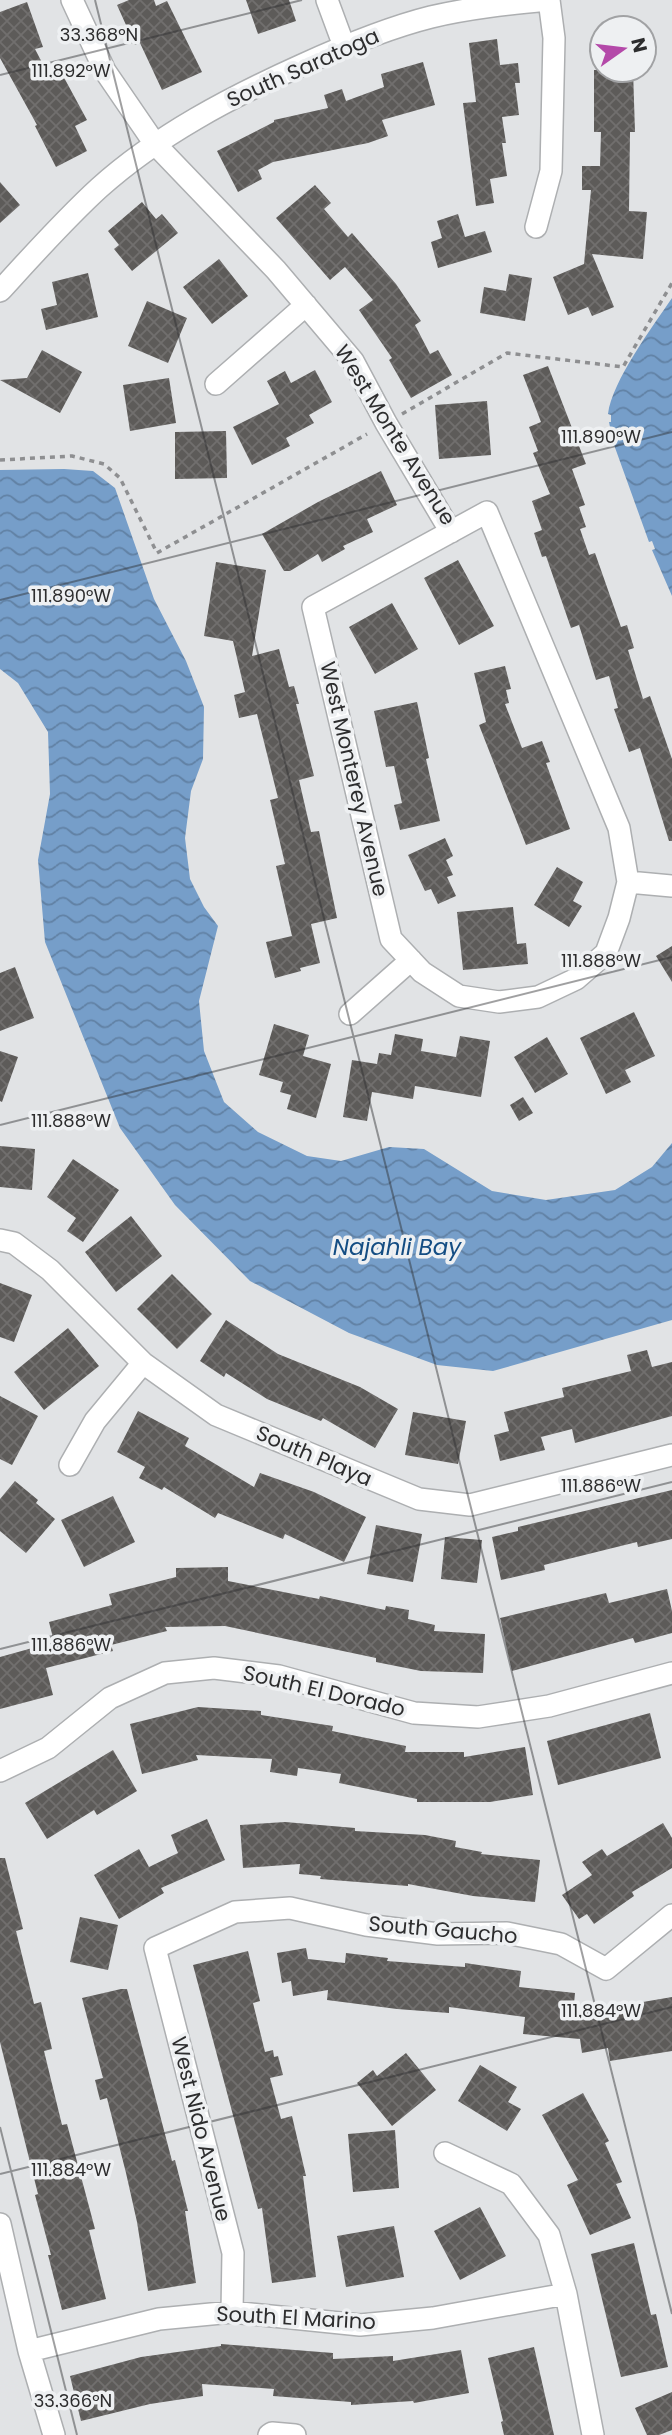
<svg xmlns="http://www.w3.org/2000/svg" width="672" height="2435" viewBox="0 0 672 2435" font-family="Poppins,sans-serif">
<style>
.water{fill:url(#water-waves)}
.building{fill:url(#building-cross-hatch)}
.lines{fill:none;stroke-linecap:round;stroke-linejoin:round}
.minor-casing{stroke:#adafb1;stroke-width:24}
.path{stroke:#8e8f91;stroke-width:3.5;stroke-dasharray:5 5;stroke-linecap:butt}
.minor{stroke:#fff;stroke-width:21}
.ticks{fill:none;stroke:#2d2d2e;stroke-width:2;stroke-opacity:0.45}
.labels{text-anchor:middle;stroke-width:7;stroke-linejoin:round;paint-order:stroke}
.street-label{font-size:21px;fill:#2d2d2e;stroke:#eef0f2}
.water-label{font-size:23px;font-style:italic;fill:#144d83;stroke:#eef0f2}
.ticks-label{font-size:18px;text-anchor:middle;fill:#2d2d2e;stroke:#eef0f2;stroke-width:7;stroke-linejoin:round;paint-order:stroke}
</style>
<defs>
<pattern id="water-waves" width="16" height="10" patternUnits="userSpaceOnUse" patternTransform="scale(1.75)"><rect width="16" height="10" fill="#769ec9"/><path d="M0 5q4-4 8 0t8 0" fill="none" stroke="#6181a4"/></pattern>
<pattern id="building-cross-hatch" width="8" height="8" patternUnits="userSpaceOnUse" patternTransform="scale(1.75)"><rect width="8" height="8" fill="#5d5b59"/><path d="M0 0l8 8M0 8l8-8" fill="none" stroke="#716f6e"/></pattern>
</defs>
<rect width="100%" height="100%" fill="#e1e3e5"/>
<!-- water -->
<path class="water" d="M672,298v298l-20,-46 3,-1 -3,-8 -3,1 -36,-100 -4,-20h2v-7l-3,-1c4,-33 45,-88 64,-116z
M64,469l29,2 22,17 39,111 32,62 18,46 -1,52 -12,32 -6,47 5,41 14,28 14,19 -19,75 5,50 20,51 34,30 49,24 34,5 48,-14 35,2 68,42 54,9 69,-10 37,-23 20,-24v177l-179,51 -56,-6 -88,-32 -99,-52 -75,-76 -55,-77 -75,-186 -7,-82 12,-66 -2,-62 -30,-49 -18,-14v-199z"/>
<!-- building -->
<path class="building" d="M129,0h25l2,6 11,-5 35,71 -40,18 -22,-47 -5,2 -18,-40z
M246,0h43l7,21 -38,13z
M27,2l16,45 -8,2 15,29 11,-6 26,48 -12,6 12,25 -31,16 -21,-41 2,-1 -37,-67v-46z
M497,39l3,26 18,-2 2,20h-5l4,32 -17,2 4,26h-4l5,33 -17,3 4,24 -18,3 -13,-103 13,-1 -7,-59z
M423,62l12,43 -53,15 6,16 -20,7 -95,19 -15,8 4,9 -24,13 -21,-41 57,-29v-2l54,-12 -4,-13 18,-6 4,12 38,-14 -3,-13z
M594,70h39l2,62h-5l-1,79 18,1 -4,47 -51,-5 22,53 -22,9 -4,-9 -20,8 -15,-38 31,-13 7,-74h-9v-24h18l1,-34h-7z
M0,182l20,23 -20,18z
M315,185l16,18 -7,6 24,28 4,-4 44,51 25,37 -6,4 15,29 8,-4 14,25 -41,23 -22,-38 3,-2 -33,-48 14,-10 -28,-33 -15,13 -54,-62z
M142,202l14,17 6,-5 16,19 -46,38 -18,-22 5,-4 -11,-14z
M458,214l7,23 20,-6 7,21 -54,16 -7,-26 11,-4 -5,-17z
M219,259l29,37 -36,28 -29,-37z
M88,273l10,44 -52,13 -5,-21 16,-4 -5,-23z
M509,274l23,4 -7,43 -45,-8 4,-26 22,4z
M147,301l40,17 -19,45 -40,-17z
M42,350l40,22 -22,41 -60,-33 27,-2z
M548,366l38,98 -14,5 13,36 -6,2 7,20 -6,2 9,26 6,-2 26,74 6,-2 7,23 -6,2 15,49 7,-3 22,63v82h-3l-29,-93 -11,4 -15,-43 4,-1 -9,-32 -13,4 -17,-55 -8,3 -25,-72 -4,1 -8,-24 8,-3 -10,-29 18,-7 -17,-41 5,-2 -9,-24 12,-5 -18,-47z
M315,370l17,32 -23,13 5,8 -28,15 4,8 -38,19 -19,-38 46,-23 -12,-23 18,-10 6,12z
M169,378l7,45 -46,8 -7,-46z
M487,401l4,54 -52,4 -4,-54z
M226,431l1,47 -52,1v-47z
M381,471l16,34 -30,14 6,13 -30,14 2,3 -23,13 -4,-8 -28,17h-6l-22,-37 56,-32z
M458,560l36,66 -35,19 -35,-67z
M216,562l50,8 -14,86 27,-7 10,38 5,-1 5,18h-3l18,72 -15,4 12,52 8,-1 18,87 -26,6 9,39 -20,5 1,3 -26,7 -9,-36 26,-6 -16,-70 9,-2 -15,-64 8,-2 -21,-84 -18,4 -5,-23 11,-3 -12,-51 -29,-5z
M392,603l26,46 -43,25 -26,-47z
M505,666l6,23 -5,1 3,13 -4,1 17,44 20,-7 8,21 -4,1 24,66 -44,16 -47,-120 7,-3 -12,-49z
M417,702l12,56 -3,1 14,62 -40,9 -6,-25 8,-2 -8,-37 -8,1 -12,-56z
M445,838l8,18 -7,4 7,15 -6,2 9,19 -18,8 -7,-15 -6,2 -17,-36z
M557,867l26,15 -10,19 9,5 -13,21 -35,-22z
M513,907l4,37 9,-1 2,21 -65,6 -6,-58z
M672,946v36l-16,-26z
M15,967l19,51 -34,13v-58z
M634,1012l21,44 -30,14 6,12 -25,12 -26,-56z
M274,1024l35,11 -6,21 28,8 -15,54 -29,-9 4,-14 -11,-3 3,-10 -24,-7z
M395,1034l28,5 -2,12 35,6 4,-21 30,5 -9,56 -66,-11 -2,13 -41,-7 -5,29 -24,-4 9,-57 25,4 2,-11 12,2z
M547,1037l21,37 -33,19 -21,-36z
M0,1051l18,6 -16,45 -2,-1z
M523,1097l10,16 -14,8 -9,-16z
M0,1146l35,3 -3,41 -32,-3z
M73,1159l46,31 -36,52 -16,-11 9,-13 -29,-21z
M131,1216l31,40 -46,36 -31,-40z
M172,1274l40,40 -35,35 -40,-40z
M0,1283l32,12 -18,47 -14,-5z
M226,1320l52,34 82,33 38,22 -23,39 -52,-30 -2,3 -54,-22 -41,-26 -2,4 -24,-16z
M68,1328l31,38 -55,44 -30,-38z
M647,1350l5,17 20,-5v54l-97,27 -3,-14 -31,8 4,13 -45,11 -6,-26 15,-4 -5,-19 60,-15 -2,-9 69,-17 -4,-16z
M0,1396l38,20 -26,49 -12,-6z
M138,1411l51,27 -4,8 69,41 6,-14 54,19 52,25 -22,45 -59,-28 -2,5 -65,-26 -3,5 -51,-31 -2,3 -23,-12 6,-11 -28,-15z
M413,1412l53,9 -8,43 -53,-9z
M15,1481l23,19 -2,3 19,16 -29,34 -26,-22v-32z
M672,1490v49l-34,8 -1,-5 -93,23 1,5 -44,10 -9,-43 26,-6v-4z
M113,1496l22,46 -51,25 -23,-47z
M376,1525l46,9 -9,48 -46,-8z
M445,1537l37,3 -5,43 -36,-4z
M228,1567v14l91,18 1,-3 65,14 1,-4 23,4 -1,9 27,6 -1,6 51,3 -2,39 -62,-2 -45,-9v-4l-151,-32 -60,1 2,4 -56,14 2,6 -67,17 7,27 -53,14v-52l54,-15 -5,-20 63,-17 -3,-11 67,-17v-9z
M667,1589l5,22v22l-37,10 -2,-5 -121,33 -12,-53 106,-25 3,10z
M198,1707l63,4v4l72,11 -1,5 74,15 -1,6h59v5l61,-10 8,48 -43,7h-73v-3l-78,-16 2,-9 -43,-6 -1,8 -27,-4 2,-13 -76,-4 2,5 -56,14 -12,-50z
M650,1713l11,45 -103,27 -11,-44z
M113,1750l24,41 -40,24 -3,-5 -47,29 -22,-36z
M207,1819l18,41 -64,28 3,5 -45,26 -25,-44 45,-26 10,18 29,-14 -7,-18z
M285,1822l70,6v3l70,4 31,6 -1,6 27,5 -1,2 59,6 -5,42 -62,-6 -65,-12v2l-88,-7 1,-3 -22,-2 1,-10 -57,4 -3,-43z
M663,1823l9,15v30l-40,24 2,4 -40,28 -7,-10 -8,5 -17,-24 30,-20 -10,-13 20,-13 5,7z
M0,1858h5l18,71 -7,2 18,73 7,-2 11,47 -8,2 18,74 5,-1 28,105 -6,1 17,69 -44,11 -14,-55h3l-16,-60 3,-1 -38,-152z
M80,1917l38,8 -10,45 -38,-8z
M306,1948l2,11 37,4 1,-10 42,5 -1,3 78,6v-4l56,8 -2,16 56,6 -2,21 99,-17v54l-62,10 -2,-13 -26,5 -2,-14 -57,-5 2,-17 -76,-10v6l-52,-4 -70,-9 1,-10 -35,6 -2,-15 -9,2 -5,-30z
M248,1951l12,50 -7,2 12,49 8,-2 1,7 4,-1 5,19 -13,3 11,41 11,-3 14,60h-3l13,101 -44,6 -10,-75 -4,1 -65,-244z
M121,1989h6l45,172 3,-1 13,51h-3l11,72 -48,8 -11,-69 -11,-49 -19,-75 -7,2 -5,-20 8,-2 -21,-80z
M406,2053l30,37 -44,36 -35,-43 16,-13 4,6z
M480,2065l37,22 -9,15 13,7 -14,22 -49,-30z
M583,2093l26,48 -4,2 17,39 -6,2 15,34 -41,17 -23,-50 11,-5 -36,-65z
M395,2130l4,58 -46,4 -5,-58z
M480,2207l26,49 -46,24 -26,-49z
M394,2226l10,51 -58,10 -9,-51z
M634,2243l17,72 5,-1 12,53 -47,10 -30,-123z
M221,2344l112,9v6l60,-3v5l68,-11 8,43 -55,10 -1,-2 -62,4v-3l-78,-6 1,-7 -72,-5 1,12 -53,8 -69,17 -11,-45 71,-19 80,-11z
M534,2347l20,88h-50l-3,-13 2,-1 -15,-63z
M672,2392v38l-13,5h-12l-12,-27z"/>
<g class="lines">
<!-- minor casing -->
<g class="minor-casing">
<path id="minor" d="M72,0l33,71 50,73 121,126 77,91 33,62 65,109
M327,0l17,46
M536,227l15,-56 3,-133 -5,-38
M0,291c32,-35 64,-71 99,-103 59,-53 132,-91 203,-123 42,-19 85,-37 129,-48 38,-9 77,-13 116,-17
M216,384l90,-79
M487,512l132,316 9,54 -9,36 -13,35 -30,26 -38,18 -39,5 -40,-6 -37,-24 -31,-33 -78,-332z
M628,882l44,4
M350,1014l61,-54
M0,1240l14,3 36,27 93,93 73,52 203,84 51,6 202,-50
M70,1465l25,-44 48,-58
M0,1771l48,-23 62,-50 55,-25 49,-5 65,8 135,37 64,4 71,-11 123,-33
M445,2153l66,31 38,51 17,59 27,141
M0,2224l29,127 25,84
M232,2312l1,-59 -78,-305 80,-36 55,-4 76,17 72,9 69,-1 54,11 45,25 66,-54
M29,2351l130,-32 73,-7 128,13 73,-7 133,-24
M269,2435l3,-2 23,2"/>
</g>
<!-- path -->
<path class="path" d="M402,414l105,-61 116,14 49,-84
M0,460l72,-4 32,8 16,14 37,75 210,-119"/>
<!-- minor -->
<use href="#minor" class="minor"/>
</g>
<!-- ticks -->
<path class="ticks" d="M95,0l577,2314M0,75l302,-75M0,600l672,-168M0,1125l672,-168M0,1649l672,-167M0,2127l77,308M0,2174l672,-167"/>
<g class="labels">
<!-- street labels -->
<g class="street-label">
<text transform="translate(303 68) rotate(-24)" y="7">South Saratoga</text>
<text transform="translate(395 435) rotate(58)" y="7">West Monte Avenue</text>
<text transform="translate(354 779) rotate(77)" y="7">West Monterey Avenue</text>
<text transform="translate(314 1456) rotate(23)" y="7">South Playa</text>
<text transform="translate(324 1691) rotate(13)" y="7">South El Dorado</text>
<text transform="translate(443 1930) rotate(5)" y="7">South Gaucho</text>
<text transform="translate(201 2129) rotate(76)" y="7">West Nido Avenue</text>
<text transform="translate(296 2318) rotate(3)" y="7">South El Marino</text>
</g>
<!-- water labels -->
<g class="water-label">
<text x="397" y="1255">Najahli Bay</text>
</g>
</g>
<g class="ticks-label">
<text x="99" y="41">33.368°N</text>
<text x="71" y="77">111.892°W</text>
<text x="601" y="443">111.890°W</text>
<text x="71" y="602">111.890°W</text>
<text x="601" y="967">111.888°W</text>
<text x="71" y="1127">111.888°W</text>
<text x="601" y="1492">111.886°W</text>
<text x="71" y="1651">111.886°W</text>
<text x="601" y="2017">111.884°W</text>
<text x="71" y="2176">111.884°W</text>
<text x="73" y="2407">33.366°N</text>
</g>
<!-- north arrow -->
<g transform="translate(623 49) rotate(76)"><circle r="33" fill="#eef0f2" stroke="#a1a2a4" stroke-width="2"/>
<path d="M0-5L12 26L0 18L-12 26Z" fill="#b449a9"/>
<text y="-10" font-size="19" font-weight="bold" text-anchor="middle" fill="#2d2d2e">N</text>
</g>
</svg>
